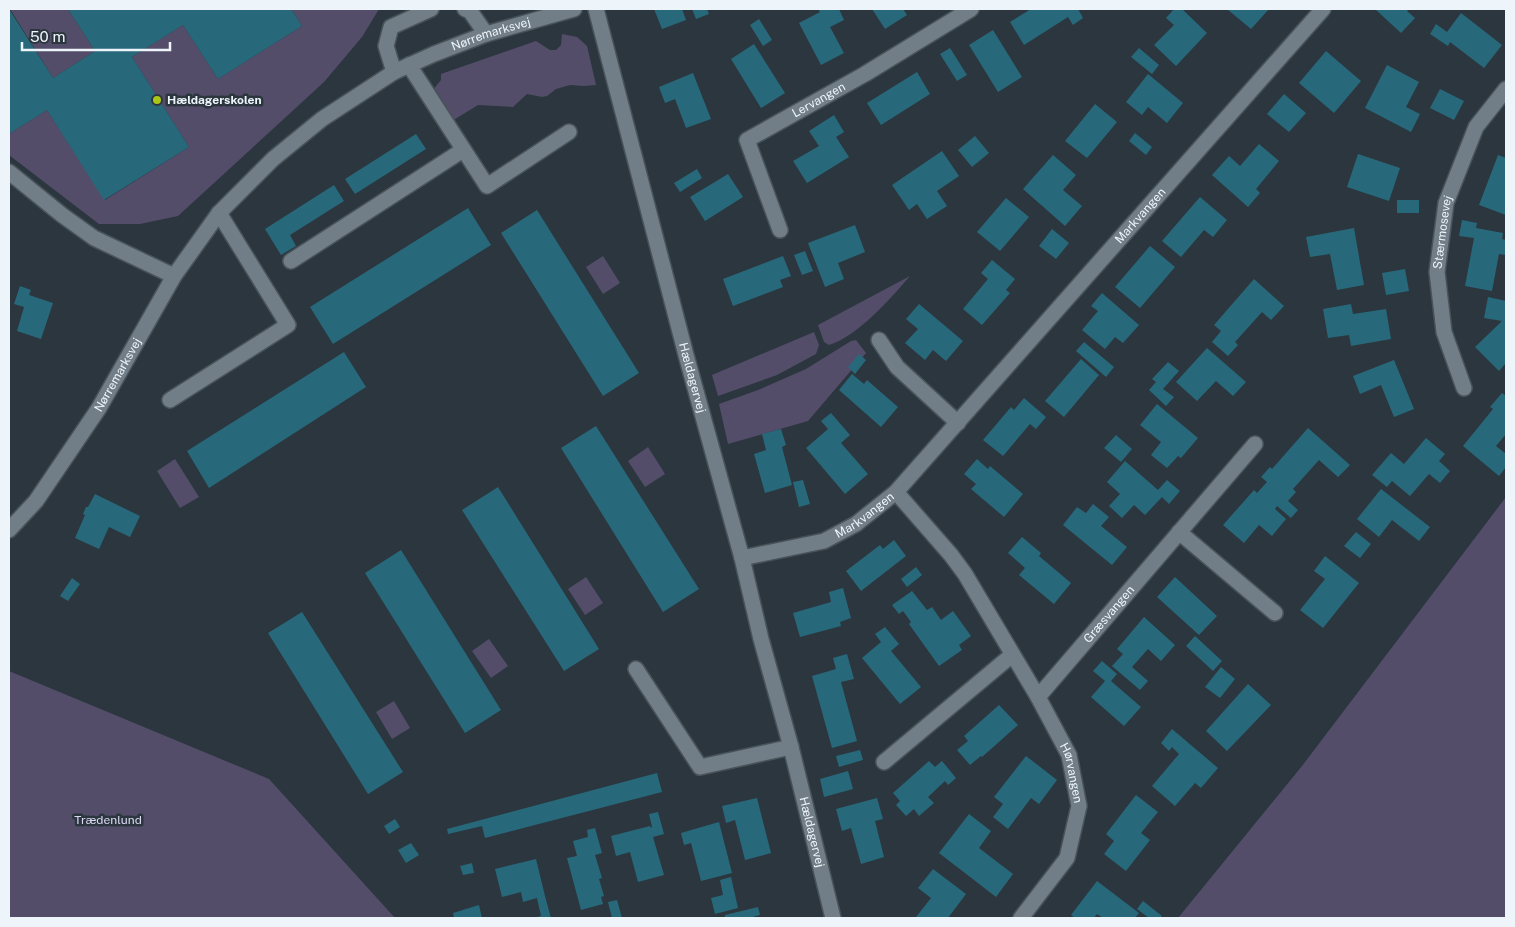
<svg xmlns="http://www.w3.org/2000/svg" width="1515" height="927" viewBox="0 0 1515 927" font-family="'Public Sans',sans-serif">
<style>
.green{fill:#534d6a}
.building{fill:#27697a}
.lines{fill:none;stroke-linecap:round;stroke-linejoin:round}
.minor-casing{stroke:#485259;stroke-width:18}
.minor{stroke:#717d87;stroke-width:15}
.poi-dot{fill:#aac718;stroke:#2c363f;stroke-width:2}
.labels{text-anchor:middle;stroke-width:5;stroke-linejoin:round;paint-order:stroke}
.street-label{font-size:12px;fill:#eef5fa;stroke:#2c363f}
.poi-label{font-size:12px;font-weight:bold;fill:#eef5fa;stroke:#2c363f;text-anchor:start}
.park-label{font-size:12px;fill:#ddd8f5;stroke:#2c363f}
</style>
<rect width="100%" height="100%" fill="#2c363f"/>
<!-- green -->
<path class="green" d="M10,9h58l27,42 -42,27z
M291,9h88l-17,28 -38,45 -146,134 -38,8h-41l-90,-69v-21l38,-24 58,90 84,-53 -57,-90 51,-32 35,54 84,-53z
M562,34l15,3 10,9 9,39 -12,1 -14,-1 -14,4 -9,7 -5,1 -15,-3 -14,13 -35,-2 -26,16 -20,-30 9,-11v-6l95,-33 14,9h6l5,-5z
M603,256l17,27 -17,11 -17,-27z
M910,276c-20,23 -52,60 -81,69l-5,-3 -6,-17z
M814,332l5,13 -3,9 -39,21 -59,21 -6,-21z
M856,340l10,13 -58,68 -80,23 -9,-40 39,-14 48,-21 45,-28z
M648,447l17,27 -20,13 -17,-26z
M175,459l24,38 -19,11 -23,-37z
M1506,497v421h-328l124,-152z
M586,577l17,26 -18,12 -17,-26z
M489,639l19,27 -17,12 -19,-27z
M9,671l260,108 126,139h-386z
M394,701l16,27 -18,11 -16,-27z"/>
<!-- building -->
<path class="building" d="M9,9l44,69 42,-27 -27,-42h223l11,17 -84,53 -35,-54 -51,32 57,90 -85,53 -57,-90 -38,24z
M654,9h28l4,11 -24,9z
M692,9h15l2,5 -13,5z
M818,9h21l5,11 -14,7 14,26 -23,12 -22,-42 21,-11z
M872,9h31l4,6 -22,14z
M1031,9h47l5,9 -10,7 -5,-8 -44,28 -14,-23z
M1174,9h8l25,24 -31,33 -22,-21 20,-20 -8,-7z
M1227,9h42l-18,20z
M1377,9h32l-2,2 8,7 -14,15 -25,-23z
M1461,13l41,32 -18,23 -34,-26 -2,4 -18,-12 6,-10 11,8z
M759,19l13,21 -9,6 -13,-21z
M993,30l29,47 -24,15 -29,-47z
M754,44l31,49 -24,15 -30,-49z
M950,48l17,27 -10,6 -17,-27z
M1139,48l20,17 -7,9 -21,-17z
M1326,51l35,30 -27,32 -35,-30z
M1387,65l32,17 -13,25 14,7 -9,18 -46,-24z
M917,72l13,22 -49,31 -14,-22z
M693,73l18,46 -25,9 -11,-29 -10,4 -6,-16z
M1148,74l35,29 -16,20 -19,-16 -6,8 -16,-13z
M1440,89l24,12 -10,19 -24,-12z
M1284,94l22,19 -17,19 -22,-18z
M1095,104l22,18 -30,36 -22,-17z
M834,115l10,17 -8,5 13,20 -42,26 -14,-22 26,-15 -10,-15z
M1135,133l17,14 -6,8 -17,-14z
M416,134l10,15 -71,45 -10,-15z
M975,136l14,17 -17,14 -14,-17z
M1259,144l20,17 -23,28 4,4 -12,14 -36,-32 17,-19 11,10z
M942,151l17,25 -22,15 10,15 -20,13 -10,-15 -8,6 -17,-25z
M1358,154l42,14 -11,33 -42,-14z
M1053,155l23,20 -13,15 19,16 -17,20 -42,-37z
M1498,155l8,3v57l-27,-10z
M697,169l5,9 -22,14 -6,-9z
M728,174l15,23 -38,24 -15,-24z
M334,185l10,16 -54,34 6,11 -15,9 -16,-26z
M1200,197l27,23 -14,17 -9,-7 -23,27 -19,-16z
M1006,198l23,19 -29,34 -23,-19z
M1397,200h22v13h-22z
M468,208l23,37 -158,99 -23,-37z
M537,210l102,163 -36,23 -102,-163z
M1462,220l15,3 -1,5 27,5 -1,6 4,1v15l-7,-1 -7,37 -27,-5 9,-48 -15,-2z
M855,225l10,27 -27,11 6,16 -19,8 -17,-44z
M1354,228l10,57 -27,5 -7,-36 -20,3 -4,-20z
M1052,229l17,14 -13,16 -17,-13z
M1150,246l25,21 -35,41 -25,-21z
M805,251l8,20 -11,4 -8,-20z
M783,256l8,20 -11,4 3,7 -50,19 -10,-27z
M992,260l23,19 -9,11 4,3 -28,32 -19,-16 25,-30 -7,-6z
M1405,269l4,22 -23,4 -4,-22z
M1254,279l30,27 -13,14 -9,-8 -27,30 3,3 -10,11 -16,-14 9,-11 -7,-6z
M20,286l11,4 -2,5 24,8 -12,36 -24,-8 7,-24 -10,-3z
M1102,293l37,32 -16,18 -8,-6 -10,12 -23,-19 16,-19 -7,-5z
M1488,297l18,4v62l-7,8 -24,-24 27,-26 -18,-3z
M919,304l44,37 -17,20 -13,-11 -8,10 -20,-17 13,-14 -12,-10z
M1351,304l2,10 33,-5 5,30 -40,7 -2,-11 -21,3 -5,-29z
M1084,342l30,25 -8,10 -30,-26z
M1207,348l39,34 -13,14 -17,-15 -19,20 -21,-19z
M344,352l22,35 -157,101 -22,-37z
M859,354l7,6 -11,14 -7,-7z
M1081,359l18,16 -35,42 -19,-16z
M1394,360l20,49 -20,8 -13,-32 -21,9 -7,-18z
M1168,362l11,9 -16,18 11,8 -8,9 -17,-16 7,-8 -4,-3z
M852,374l12,10 3,-4 31,27 -17,20 -42,-37z
M1502,393l4,3v38l-10,12 10,8v13l-7,9 -36,-30 30,-37 -3,-2z
M1024,398l22,19 -10,12 -6,-5 -27,32 -20,-16 28,-33 3,3z
M1157,404l41,34 -17,20 -3,-2 -11,12 -16,-13 10,-13 -21,-17z
M831,413l19,22 -9,8 27,31 -23,20 -39,-46 22,-19 -7,-8z
M596,426l103,163 -36,23 -102,-164z
M1308,428l42,37 -12,12 -19,-17 -26,29 3,3 -8,9 10,9 -7,8 -14,-12 -2,3 11,10 -14,17 -13,-11 -15,18 -21,-18 31,-35 3,3 10,-11 -6,-5 9,-10 2,2z
M781,429l5,16 -4,2 10,38 -27,8 -11,-39 12,-4 -4,-16z
M1116,435l16,14 -11,13 -17,-14z
M1426,438l19,16 -6,7 11,10 -10,12 -11,-9 -19,22 -18,-15 -5,6 -15,-12 19,-22 13,11z
M977,459l11,10 2,-3 33,28 -19,23 -33,-28 5,-5 -12,-10z
M1125,461l33,29 9,-10 13,11 -11,13 -7,-7 -17,18 -11,-10 -12,13 -13,-12 11,-12 -13,-12z
M803,480l7,24 -11,3 -6,-25z
M498,487l101,162 -35,22 -102,-161z
M1381,489l49,38 -11,14 -27,-21 -13,17 -22,-18z
M95,494l45,22 -10,21 -21,-10 -10,22 -24,-11 10,-23 -2,-1 3,-7h2z
M1093,504l16,13 -8,9 26,21 -15,18 -49,-40 14,-18 9,6z
M1356,532l15,12 -11,14 -16,-12z
M1022,537l19,16 -2,3 32,27 -17,21 -35,-29 6,-7 -17,-15z
M894,540l12,16 -45,35 -15,-20 34,-26 3,4z
M401,550l100,160 -36,23 -100,-160z
M1325,556l34,27 -36,45 -23,-18 25,-31 -11,-8z
M916,567l6,8 -15,12 -6,-8z
M1175,577l42,39 -18,19 -42,-38z
M72,578l8,6 -12,17 -8,-5z
M843,588l8,30 -11,4 1,4 -41,11 -7,-24 38,-11 -2,-10z
M912,591l15,19 5,-3 9,13 12,-9 18,25 -12,9 3,5 -23,16 -30,-42 2,-2 -8,-11 -4,3 -7,-9z
M302,612l101,160 -35,22 -100,-161z
M1144,617l31,28 -14,16 -13,-12 -16,18 16,14 -8,9 -28,-24 11,-12 -6,-5z
M885,627l14,17 -8,7 30,36 -21,17 -38,-46 19,-16 -6,-8z
M1195,636l27,25 -9,10 -27,-25z
M847,654l7,25 -13,3 16,59 -25,7 -20,-72 24,-7 -3,-11z
M1102,661l15,13 -6,7 30,26 -17,19 -33,-29 14,-16 -12,-10z
M1221,667l14,12 -15,19 -15,-11z
M1248,684l23,21 -44,46 -21,-20z
M999,705l19,20 -36,32 -1,-1 -11,9 -13,-15 11,-9 -4,-5z
M1172,729l46,39 -17,20 -6,-5 -20,23 -23,-20 27,-32 -7,-7 -3,4 -8,-8z
M860,750l3,10 -24,7 -3,-11z
M1026,756l31,24 -18,24 -8,-6 -23,31 -15,-12 10,-13 -9,-7z
M929,761l6,6 7,-6 14,17 -8,7 -3,-4 -17,16 6,6 -15,13 -5,-7 -8,7 -10,-11 4,-4 -7,-8z
M848,771l5,18 -29,8 -4,-18z
M657,773l5,19 -177,46 -3,-12 -34,8 -1,-5z
M1136,795l22,17 -17,21 9,7 -24,31 -22,-17 10,-13 -8,-7z
M757,798l14,55 -26,7 -10,-40 -9,3 -4,-17z
M877,798l6,21 -8,2 9,36 -23,7 -10,-36 -9,3 -6,-22z
M658,812l6,22 -11,3 11,38 -26,7 -8,-30 -14,4 -5,-20 39,-10 1,2 1,-1 -3,-13z
M969,814l22,17 -12,17 34,26 -17,23 -57,-44z
M395,819l5,8 -11,7 -5,-8z
M719,822l13,51 -31,8 -10,-38 -7,2 -3,-12z
M595,828l7,25 -7,2 7,23 -3,1 5,17 -3,1 2,7 -22,6 -14,-52 10,-2 -4,-15 15,-4 -1,-7z
M411,843l8,12 -13,8 -8,-13z
M536,859l9,37 6,22h-14v-1l4,-1 -4,-18 -14,4 -2,-10 -19,5 -7,-28z
M472,863l2,10 -11,2 -3,-9z
M933,869l33,25 -18,24h-31l-1,-1 15,-19 -13,-10z
M731,877l7,31 -23,6 -4,-16 12,-3 -3,-15z
M1097,881l42,32 -4,5h-32l-6,-4 -3,4h-19l-4,-3z
M617,900l5,18h-10l-4,-16z
M1143,901l19,15 -2,2h-11l-12,-9z
M479,905l3,13h-28l-1,-5z
M758,907l2,8 -11,3h-24v-3z"/>
<g class="lines">
<!-- minor casing -->
<g class="minor-casing">
<g id="minor">
<path d="M465,9l5,2 16,23"/>
<path id="s1" d="M596,9l90,346 56,203 19,81 30,108 42,171"/>
<path d="M409,65l78,121 82,-54"/>
<path d="M394,72l-8,-26 5,-19 40,-18"/>
<path d="M9,172l53,43 32,23 80,38"/>
<path id="s2" d="M780,230l-33,-90 118,-66 106,-65"/>
<path d="M291,261l172,-111"/>
<path d="M879,340l18,27 61,56"/>
<path id="s3" d="M1464,388l-20,-56 -7,-60 9,-69 30,-76 30,-38"/>
<path d="M170,400l118,-75 -69,-112"/>
<path id="s4" d="M896,492l55,63 14,19 73,123 31,58 10,51 -12,52 -46,60"/>
<path id="s5" d="M9,530l27,-29 63,-93 75,-132 45,-63 54,-54 49,-40 72,-47 40,-18 52,-20 88,-25"/>
<path d="M1179,532l96,81"/>
<path id="s6" d="M742,558l82,-17 32,-17 40,-32 427,-483"/>
<path d="M636,669l64,98 91,-20"/>
<path id="s7" d="M1038,697l217,-253"/>
<path d="M884,762l128,-107"/>
</g>
</g>
<!-- minor -->
<use href="#minor" class="minor"/>
</g>
<!-- markers -->
<circle class="poi-dot" cx="157" cy="100" r="5"/>
<g class="labels">
<!-- street labels -->
<g class="street-label">
<text dy="4" stroke="none"><textPath href="#s5" startOffset="711">Nørremarksvej</textPath></text>
<text dy="4" stroke="none"><textPath href="#s2" startOffset="178">Lervangen</textPath></text>
<text dy="4" stroke="none"><textPath href="#s6" startOffset="540">Markvangen</textPath></text>
<text dy="4" stroke="none"><textPath href="#s3" startOffset="160">Stærmosevej</textPath></text>
<text dy="4" stroke="none"><textPath href="#s5" startOffset="190">Nørremarksvej</textPath></text>
<text dy="4" stroke="none"><textPath href="#s1" startOffset="381">Hældagervej</textPath></text>
<text dy="4" stroke="none"><textPath href="#s6" startOffset="132">Markvangen</textPath></text>
<text dy="4" stroke="none"><textPath href="#s7" startOffset="109">Græsvangen</textPath></text>
<text dy="4" stroke="none"><textPath href="#s4" startOffset="334">Hørvangen</textPath></text>
<text dy="4" stroke="none"><textPath href="#s1" startOffset="851">Hældagervej</textPath></text>
</g>
<!-- poi labels -->
<g class="poi-label">
<text x="167" y="104">Hældagerskolen</text>
</g>
<!-- park labels -->
<g class="park-label">
<text x="108" y="824">Trædenlund</text>
</g>
</g>
<!-- border -->
<rect width="1515" height="927" fill="none" stroke="#eef5fa" stroke-width="20"/>
<!-- scale -->
<path d="M22 42v8h148v-8" fill="none" stroke="#eef5fa" stroke-width="2.5"/>
<text x="30" y="42" font-size="15" fill="#eef5fa" stroke="#2c363f" stroke-width="4" paint-order="stroke">50 m</text>
</svg>
